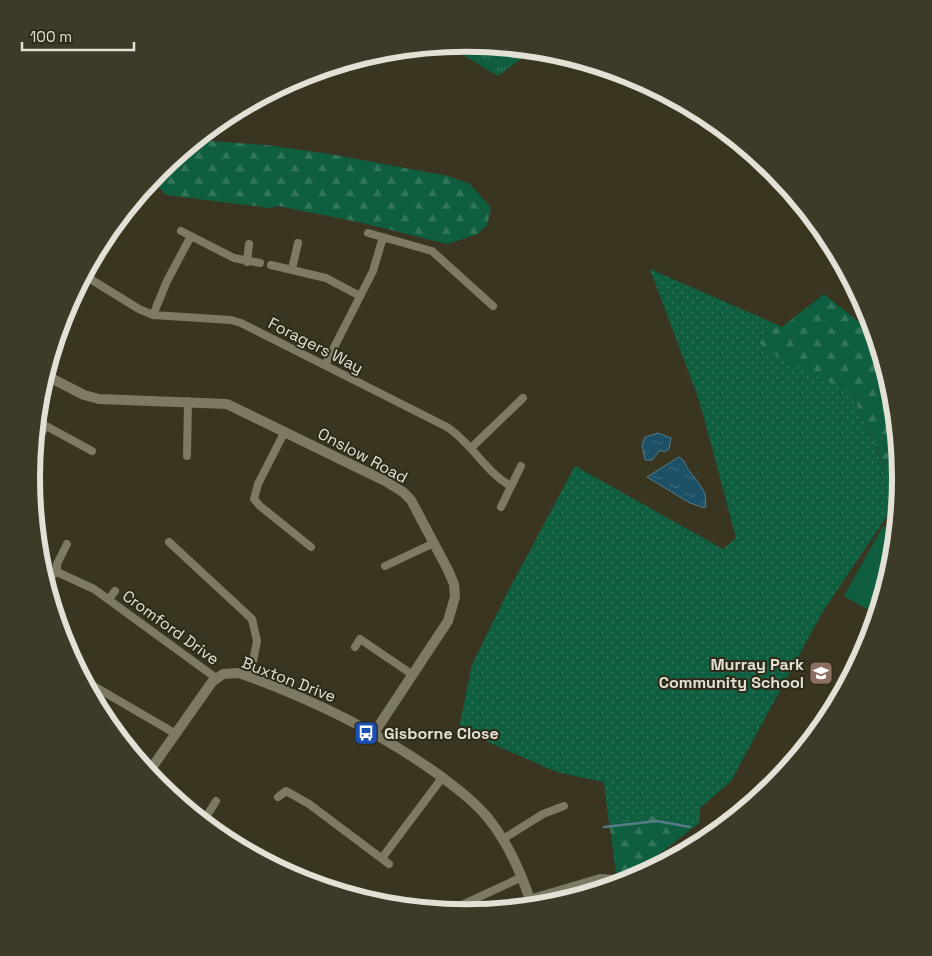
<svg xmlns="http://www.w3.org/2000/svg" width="932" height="956" viewBox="0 0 932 956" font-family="'Space Grotesk',sans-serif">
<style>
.grass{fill:url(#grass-tufts)}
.forest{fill:url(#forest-firs)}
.park{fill:url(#park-dots)}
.garden{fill:#0f5e3f}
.water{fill:url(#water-ripples);stroke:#577c88}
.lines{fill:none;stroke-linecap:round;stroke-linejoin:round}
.stream{stroke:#577c88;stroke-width:2.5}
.minor{stroke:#7d7963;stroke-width:8}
.tertiary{stroke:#7d7963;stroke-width:10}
.secondary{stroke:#7d7963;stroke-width:11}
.labels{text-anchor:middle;stroke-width:4;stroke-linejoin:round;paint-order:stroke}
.street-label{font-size:16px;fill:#e3e1d5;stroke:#2f2b18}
.poi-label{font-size:16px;font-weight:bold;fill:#e3e1d5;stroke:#2f2b18;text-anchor:end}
.rim{fill:none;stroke:#e3e1d5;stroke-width:6}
</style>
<defs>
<pattern id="grass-tufts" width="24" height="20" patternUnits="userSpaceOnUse" patternTransform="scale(1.25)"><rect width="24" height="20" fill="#0f5e3f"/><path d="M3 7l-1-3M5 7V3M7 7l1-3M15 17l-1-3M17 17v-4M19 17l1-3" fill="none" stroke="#32755a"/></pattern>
<pattern id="forest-firs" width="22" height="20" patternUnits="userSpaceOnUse" patternTransform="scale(1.25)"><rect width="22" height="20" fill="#0f5e3f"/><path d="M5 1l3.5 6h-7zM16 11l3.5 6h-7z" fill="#32755a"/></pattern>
<pattern id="park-dots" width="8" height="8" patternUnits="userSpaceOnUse" patternTransform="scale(1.25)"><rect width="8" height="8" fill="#0f5e3f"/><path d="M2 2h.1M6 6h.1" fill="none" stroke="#32755a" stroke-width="1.8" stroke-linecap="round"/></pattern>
<pattern id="water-ripples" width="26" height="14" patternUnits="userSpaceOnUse" patternTransform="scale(1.25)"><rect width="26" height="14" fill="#1b5067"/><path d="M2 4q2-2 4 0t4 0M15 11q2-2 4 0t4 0" fill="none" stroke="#3c697c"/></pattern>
</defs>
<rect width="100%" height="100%" fill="#393521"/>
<!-- grass -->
<path class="grass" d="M466,43l67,7 -35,26 -52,-31z"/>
<!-- forest -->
<path class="forest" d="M196,140l70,5 64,9 118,22 22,8 21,24 -4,17 -9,9 -31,10 -84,-21 -85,-17 -8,2 -104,-13 -10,-11 11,-20z
M824,294l50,40 18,59 7,68 -13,9 -34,-76 -150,17 -4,-13 61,-55 12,-21 11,5z
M472,665l228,143 -1,15 -65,51 -18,-1 -12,-91 -47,-10 -98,-43z"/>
<!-- park -->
<path class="park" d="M650,269l121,53 -12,21 18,13 75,38 33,75 14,-8 2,17 -2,20 -77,115 -91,168 -31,27 -1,15 -3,2 -45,-9 -42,7 -5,-41 -47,-10 -98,-43 13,-64 33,-68 70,-131 148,83 13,-11 -36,-135z"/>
<!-- garden -->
<path class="garden" d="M883,526l12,7 -3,30 -15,52 -33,-19z"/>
<!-- water -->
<path class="water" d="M658,433l13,5 -2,11 -5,3 -4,-2 -8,10h-7l-3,-15 3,-8z
M679,457c6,3 6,7 9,12 9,13 21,22 17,39l-15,-5 -43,-26z"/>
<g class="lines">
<!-- stream -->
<path class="stream" d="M604,827l53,-6 33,6"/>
<!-- minor -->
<path class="minor" d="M181,231l53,27 26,5
M368,233l64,18 61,55
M247,262l2,-18
M271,265l55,13 34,18
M292,269l6,-26
M87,277l52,32 14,6 78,5 10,3 206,104c25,16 38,45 64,59
M153,315l14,-34 24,-45
M325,365l48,-94 10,-34
M37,421l55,30
M285,431l-27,53 -4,15 6,7 51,41
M472,447l51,-49
M34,449l11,-23
M187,456l1,-55
M32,473l3,2
M501,507l20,-41
M169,542l83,77 5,22 -7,36
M385,566l49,-23
M57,572l37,17 122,89
M45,580l12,-8v-8l10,-20
M109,599l6,-8
M355,647l5,-8 53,36
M92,685l84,49
M278,797l8,-6 23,13 80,60
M203,822l13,-21
M503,839l40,-25 21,-8
M382,858l60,-80
M655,868l25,-19 21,-6
M529,899l71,-21 30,2
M449,911l73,-34"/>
<!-- tertiary -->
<path class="tertiary" d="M45,375l39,20 15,4 128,5 160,78 16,10 8,8 37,70 6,14 1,13 -7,24 -74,112
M148,773l64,-91 11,-8 16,-1c70,25 139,58 200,102 17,13 35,26 49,43 21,26 34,56 44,88"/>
<!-- secondary -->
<path class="secondary" d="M64,312l66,-107"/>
</g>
<!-- icons -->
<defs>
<g id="school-square" transform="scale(1.25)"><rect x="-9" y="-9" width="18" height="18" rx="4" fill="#8d6e63" stroke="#2f2b18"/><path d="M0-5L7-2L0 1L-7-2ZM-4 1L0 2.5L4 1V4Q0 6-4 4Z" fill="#fff"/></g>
<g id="bus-square" transform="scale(1.25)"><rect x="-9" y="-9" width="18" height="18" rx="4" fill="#1a4fb4" stroke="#2f2b18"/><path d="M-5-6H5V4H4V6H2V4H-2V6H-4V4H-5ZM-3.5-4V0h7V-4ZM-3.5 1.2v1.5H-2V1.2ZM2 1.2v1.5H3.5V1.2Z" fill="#fff"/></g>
</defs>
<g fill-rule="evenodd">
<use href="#school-square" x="821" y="673"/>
<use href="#bus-square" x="366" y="733"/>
</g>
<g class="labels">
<!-- street labels -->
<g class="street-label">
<text transform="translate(316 345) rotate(27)" y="6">Foragers Way</text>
<text transform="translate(363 455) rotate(28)" y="6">Onslow Road</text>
<text transform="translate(171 627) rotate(36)" y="6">Cromford Drive</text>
<text transform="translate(289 679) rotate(21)" y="6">Buxton Drive</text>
</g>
<!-- poi labels -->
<g class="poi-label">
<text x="804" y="670">Murray Park<tspan x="804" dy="18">Community School</tspan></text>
<text x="384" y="739" text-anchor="start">Gisborne Close</text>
</g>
</g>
<!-- crop -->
<path d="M0 0H932V956H0ZM40 478a426 426 0 1 1 852 0a426 426 0 1 1-852 0Z" fill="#3d3a27" fill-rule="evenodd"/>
<path class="rim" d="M40 478a426 426 0 1 1 852 0a426 426 0 1 1-852 0Z"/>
<!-- scale -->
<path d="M22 42v8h112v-8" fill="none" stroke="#e3e1d5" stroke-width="2.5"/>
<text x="30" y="42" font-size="15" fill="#e3e1d5" stroke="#2f2b18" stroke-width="4" paint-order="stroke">100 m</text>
</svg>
